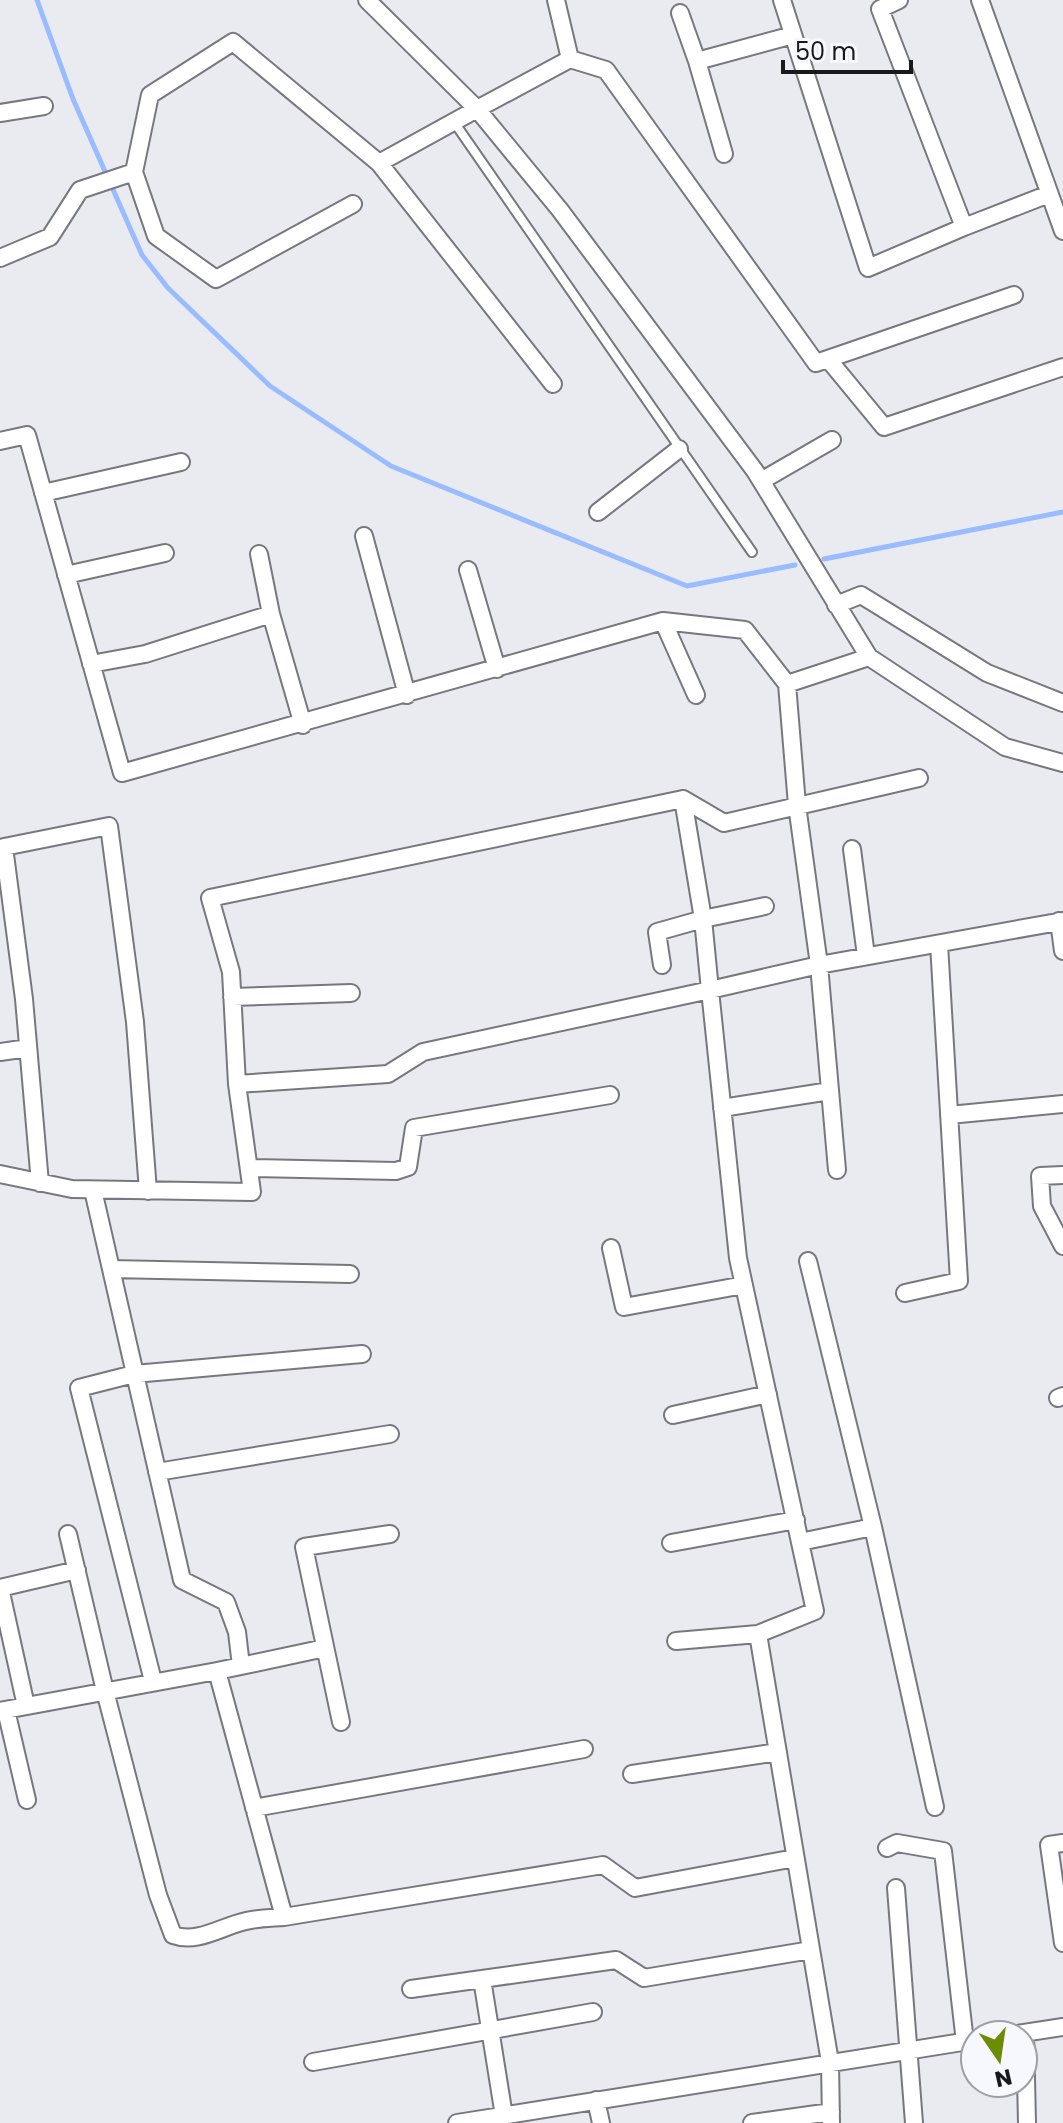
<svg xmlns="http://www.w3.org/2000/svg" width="1063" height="2123" viewBox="0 0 1063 2123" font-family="Poppins,sans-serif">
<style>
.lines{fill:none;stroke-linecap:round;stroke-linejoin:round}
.stream{stroke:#99bcff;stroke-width:5}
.lane-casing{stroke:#77787d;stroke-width:12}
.street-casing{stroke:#77787d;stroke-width:20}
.lane{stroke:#fff;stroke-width:8}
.street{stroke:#fff;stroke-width:16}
</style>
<rect width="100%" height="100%" fill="#eaebf1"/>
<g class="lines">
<!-- stream -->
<path class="stream" d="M37,0l36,99 69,156 26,33 102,98 121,80 296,120 108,-21
M824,559l239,-47"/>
<!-- lane casing -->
<g class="lane-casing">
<path id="lane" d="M454,122l298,430"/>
</g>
<!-- street casing -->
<g class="street-casing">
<path id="street" d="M367,0l110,109 -98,54
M556,0l14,59 36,11 210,293 198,-68
M782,0l86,268 96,-41
M899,0l-19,9 84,218 85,-33
M980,0l83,231
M680,13l17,48 96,-26
M570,59l-93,50 83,101 195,261 114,186
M697,61l27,93
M0,113l44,-7
M353,204l-137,75 -60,-43 -22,-64 16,-77 83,-53 146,121 174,221
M0,258l50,-21 30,-47 54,-18
M828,359l56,68 179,-60
M0,441l27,-6 95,338 541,-152 82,9 42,54
M761,481l71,-41
M43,493l138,-31
M598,512l81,-63
M364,536l43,159
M259,554l12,60 32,111
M468,570l29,99
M66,575l99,-22
M836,605l25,-10 126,78 76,30
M663,621l33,74
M91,664l54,-10 126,-40
M683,799l41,24 195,-45
M852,849l14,107
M1059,921l4,30
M232,997l119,-4
M0,1052l28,-4
M237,1084l-6,-112 -21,-74 473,-99 20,120 -46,13 5,33
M722,1108l108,-17
M949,1115l114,-11
M249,1168l147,3 12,-4 6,-39 196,-33
M837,1170l-18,-205 244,-44
M0,1174l72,15 180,3 -15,-108 151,-10 35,-22 287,-62 -7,-71 62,-13
M1063,1175l-23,1 2,30 21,40
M40,1183l-16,-184 -20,-152 105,-21 26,196 13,169
M93,1190l89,390 44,22 11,30 4,34 -24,5
M611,1248l13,59 120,-22
M111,1269l239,5
M905,1293l54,-12 -20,-337
M1058,1398l5,-2
M673,1415l95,-21
M157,1472l233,-38
M873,1527l62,280
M68,1534l37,157 53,204 15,40c25,9 49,-9 73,-14 12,-3 25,-3 38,-4
M800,1542l73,-15 -65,-266
M671,1543l125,-23
M676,1641l82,-7
M241,1666l84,-18
M153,1681l-74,-293 55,-14 228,-20
M26,1706l-26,-118 77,-18
M6,1710l21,90
M0,1711l217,-40 67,246 319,-52 32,23 160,-30
M341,1722l-37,-175 86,-13
M632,1774l146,-22
M254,1808l330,-59
M1063,1843l-14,2 14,98
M887,1848l10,-5 46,8 22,191
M896,1888l18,235
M411,1989l71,-10
M1025,2033l2,90
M1010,2035l53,-8
M313,2062l280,-50
M596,2100l5,23
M504,2116l-22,-137 134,-19 28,18 167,-28
M457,2123l518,-83
M752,2123l79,-11
M831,2123l-1,-61 -72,-428 57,-23 -77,-353 -28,-268 109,-25 -22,-160 -10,-121 82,-27 136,90 58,16"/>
</g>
<!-- lane -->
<use href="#lane" class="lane"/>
<!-- street -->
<use href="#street" class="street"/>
</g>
<!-- north arrow -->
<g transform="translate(999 2059) rotate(167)"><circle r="38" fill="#f7f8fe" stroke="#9e9fa3" stroke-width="2"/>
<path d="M0-6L14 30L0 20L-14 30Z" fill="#6d8b05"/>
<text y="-12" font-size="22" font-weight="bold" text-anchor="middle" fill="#18191b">N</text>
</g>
<!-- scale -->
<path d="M783 60v12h128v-12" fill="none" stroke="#18191b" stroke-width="4"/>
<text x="795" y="60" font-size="24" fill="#18191b" stroke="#f7f8fe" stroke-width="6" paint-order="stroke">50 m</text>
</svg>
